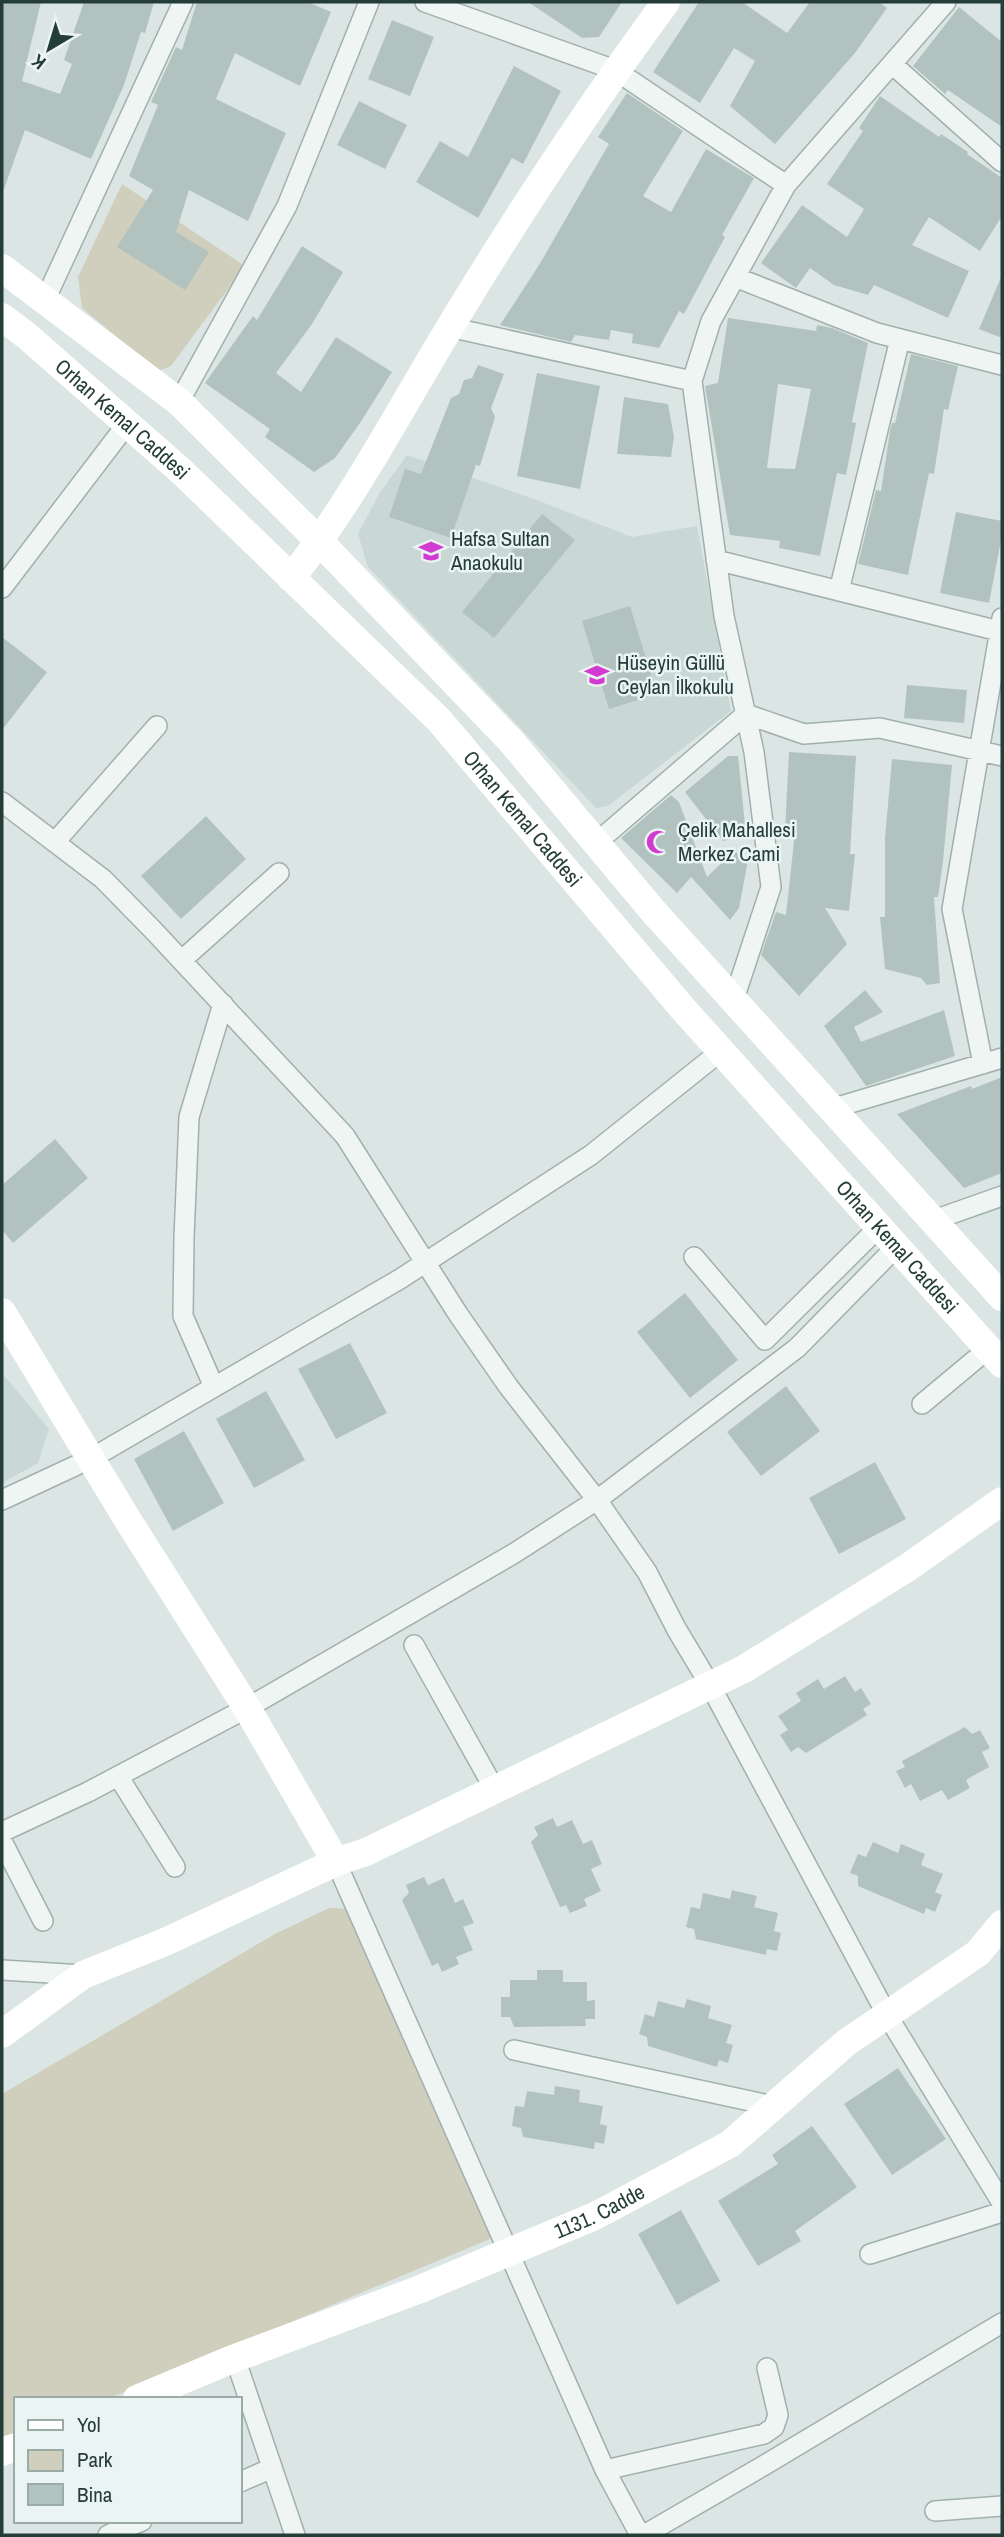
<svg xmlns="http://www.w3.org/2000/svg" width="1004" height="2537" viewBox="0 0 1004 2537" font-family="'Archivo Narrow',sans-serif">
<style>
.built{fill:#c9d8d4}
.green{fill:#d0cebc}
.building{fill:#b2c3bf;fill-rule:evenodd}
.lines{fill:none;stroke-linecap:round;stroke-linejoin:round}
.street-casing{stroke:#a1b0ad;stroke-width:22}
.street{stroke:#eef5f3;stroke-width:19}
.secondary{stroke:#fff;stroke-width:28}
.labels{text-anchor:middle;stroke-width:5;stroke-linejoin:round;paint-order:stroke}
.street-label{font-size:21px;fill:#253d38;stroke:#eaf4f2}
.poi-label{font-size:21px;fill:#253d38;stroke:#eaf4f2;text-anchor:start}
</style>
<rect width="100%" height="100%" fill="#dbe6e4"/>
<!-- built -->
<path class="built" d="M407,455l127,44 98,38 65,-11 34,185 -123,95 -12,2 -228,-241 -10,-33 21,-40z
M2,1373l47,56 -11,34 -36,20z"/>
<!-- green -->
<path class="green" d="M122,184l123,82 -74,100 -13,5 -76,-63 -4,-31z
M329,1908l20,1 141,314v16l-383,160h-91v38l-14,6v-349l273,-160z"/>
<!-- building -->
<path class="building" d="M2,2h39l-19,79 38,13 12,-30 -8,-4 20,-58h70l-9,31 -4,-1 -17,53 -33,74 -66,-29 -21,59 -2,-1z
M197,2h111l23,10 -31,74 -65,-33 -19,46 70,34 -38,88 -59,-31 -13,42 33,20 -24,38 -68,-43 36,-57 -24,-14 29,-71 -7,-3 25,-55 6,3z
M528,2h94l-23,35 -17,1z
M699,2h43l45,31 23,-31h69l8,6 -32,45 -80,91 -45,-38 25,-45 -21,-13 -34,55 -47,-31z
M959,7l43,35v85l-54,-37 -3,4 -32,-28z
M392,20l42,17 -24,59 -42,-17z
M514,66l47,25 -38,73 -11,-6 -34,60 -62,-36 24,-41 28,16z
M627,93l56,38 -40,65 28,16 35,-63 48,29 -32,57 3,2 -41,77 -5,-3 -20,37 -27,-5 1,-9 -22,-4 -2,10 -34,-5 -4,7 -71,-17 39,-60 70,-121 -11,-7z
M880,96l59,41 2,-3 27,18 -1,2 35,24v38l-22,35 -51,-34 -17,28 57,26 -21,47 -74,-33 -6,10 -34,-10 -24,-17 -14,20 -35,-25 41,-58 45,32 17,-28 -37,-25 36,-53 -4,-3z
M359,101l48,24 -22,44 -48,-24z
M302,246l41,26 -31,52 -36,49 25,19 35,-55 56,35 -32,51 -25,35 -21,14 -49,-35 5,-8 -65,-46 48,-67 4,4z
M1002,275v63l-23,-9z
M728,318l88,13 1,-6 15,3 36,15 -16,79 4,1 -10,52 -9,-2 -17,83 -41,-8 1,-7 -50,-6 -25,-149 13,-3zM778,384l33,5 -16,80 -28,-1z
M911,354l47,12 -10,44 -4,-1 -10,65 -5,-1 -21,102 -50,-11 18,-74 5,1 9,-60 2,-8h3z
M478,365l26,9 -13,34 4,9 -15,49 -4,-1 -25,73 -62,-21 16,-48 16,5 30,-76 8,-4 5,-14 8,-2z
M537,373l63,13 -20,103 -63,-13z
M624,397l44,7 6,33 -3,20 -54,-3z
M956,512l46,9v14l-13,68 -49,-10z
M542,514l33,26 -81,98 -32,-26z
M630,606l27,88 -48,15 -27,-88z
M2,637l45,35 -45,58z
M907,685l60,5 -3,33 -60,-5z
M789,752l67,4 -6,98h5l-6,57 -24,-3 22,36 -48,52 -38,-41 15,-43 10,3 9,-83 -10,-1z
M728,756h10l8,79 -23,6 -38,-49z
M892,759l60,6 -9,96 -5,36h-4l6,86 -13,2 -6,-7 -36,-9 -5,-52h5v-79z
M671,795l8,7 28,75 27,-26 14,9 -9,48 -9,12 -39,-43 -14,16 -56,-55z
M206,816l40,43 -65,60 -40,-43z
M865,990l18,22 -29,15 7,15 83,-32 11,46 -89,30 -42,-60z
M1002,1077v96l-38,15 -67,-74 74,-28 1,3z
M55,1139l33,39 -75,65 -11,-13v-45z
M685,1293l53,67 -48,38 -53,-66z
M350,1343l37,70 -51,26 -38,-70z
M786,1386l34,45 -59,45 -34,-44z
M266,1391l39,69 -51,28 -38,-69z
M184,1431l40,72 -51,28 -39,-72z
M875,1462l31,57 -67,35 -30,-56z
M845,1676l10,16 6,-4 10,16 -8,5 4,6 -61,38 -8,-6 -7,5 -11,-17 8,-5 -10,-14 23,-15 -5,-8 22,-14 6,10z
M965,1727l7,7 8,-4 10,18 -8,4 7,15 -23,13 4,8 -22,12 -6,-10 -22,11 -9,-17 -6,4 -9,-17 9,-4 -3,-6z
M553,1818l4,9 15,-7 11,24 9,-4 10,24 -11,5 10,22 -17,8 3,7 -17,7 -4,-8 -6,2 -29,-65 7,-7 -4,-8z
M873,1842l25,11 3,-9 24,10 -4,11 22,9 -8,18 7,3 -7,17 -9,-4 -2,6 -66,-28v-10l-8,-3 8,-19 8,3z
M424,1877l4,8 16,-7 11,25 8,-4 11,24 -11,4 10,23 -17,7 3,7 -17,8 -4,-9 -6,3 -30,-66 7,-7 -3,-8z
M732,1890l25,6 -3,11 24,6 -4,18 7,2 -4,18 -10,-2 -1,6 -70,-16 -2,-10 -8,-2 5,-20 9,2 3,-16 27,6z
M537,1970h26v12h24v19l8,-1v19h-10l1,7 -72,1 -4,-10h-9v-20h9v-17h27z
M687,1999l24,7 -3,12 24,7 -6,18 7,2 -5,18 -9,-3 -2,7 -69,-21 -1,-9 -8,-3 6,-20 9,3 4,-16 26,7z
M898,2068l48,71 -54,36 -48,-71z
M555,2086l25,4 -1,12 24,4 -3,18 7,2 -3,18 -9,-2 -1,7 -71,-12 -2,-9 -9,-2 3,-20 9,1 3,-16 27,4z
M812,2126l45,61 -62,44 6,10 -43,25 -40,-65 60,-37 -6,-9z
M681,2210l39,71 -43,24 -39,-71z"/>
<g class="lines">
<!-- street casing -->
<g class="street-casing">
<path id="street" d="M425,2l190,68 171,115
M892,64l110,98
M735,277l142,56 125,32
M45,300l138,-298
M449,327l243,54
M179,402l108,-196 82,-204
M716,560l283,71
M2,588l125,-164
M839,591l61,-252
M2,802l101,77 50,51 192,206 113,178 50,72 89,114 50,72 30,58 33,55 177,330 115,188
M55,842l102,-116
M596,843l150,-129 58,20 76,-6 122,28
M182,960l97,-87
M734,999l37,-112 -17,-135 -30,-136 -32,-235 19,-60 75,-136 160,-183
M983,1064l-31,-155 50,-291
M834,1108l168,-50
M934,1220l68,-24
M694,1257l71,83 115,-114
M214,1387l-31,-71 1,-78 5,-121 34,-113
M922,1404l66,-55
M2,1500l90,-42 308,-179 191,-124 130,-104
M414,1645l81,145
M118,1776l57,91
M2,1832l86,-40 159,-84 266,-154 84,-54 200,-152 100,-102
M2,1841l41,80
M336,1862l269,608 35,65
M2,1970l81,5
M514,2050l259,56
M870,2254l132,-42
M235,2358l60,177
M605,2470l159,-36 10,-7 4,-12 -11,-47
M240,2482l32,-14
M935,2511l67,-5
M108,2535l34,-14
M644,2535l119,-69 239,-143"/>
</g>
<!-- street -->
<use href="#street" class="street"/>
<!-- secondary -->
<g class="secondary">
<path d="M2,268l177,134 141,140 191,199 142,170 349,386"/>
<path id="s1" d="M2,317l25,19 154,135 258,249 245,290 318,354"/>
<path d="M291,578c59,-73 107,-165 156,-246 68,-113 141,-224 219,-330"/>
<path d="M2,1312l127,210 118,186 89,154"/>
<path d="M2,2034l81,-59 82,-33 171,-80 30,-10 378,-183 163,-101 95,-67"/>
<path id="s2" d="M137,2399l98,-41 183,-68 177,-74 135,-72 117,-102 131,-89 24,-29"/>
<path d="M2,2452l14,-5"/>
</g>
</g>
<!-- icons -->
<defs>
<g id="school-bare" transform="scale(1.89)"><path d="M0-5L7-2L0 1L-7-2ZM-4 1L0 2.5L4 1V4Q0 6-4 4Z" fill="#d23ad1" stroke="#eaf4f2" stroke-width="2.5" paint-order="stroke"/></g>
<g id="mosque-bare" transform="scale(1.89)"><path d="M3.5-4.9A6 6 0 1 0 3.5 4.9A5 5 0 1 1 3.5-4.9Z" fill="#d23ad1" stroke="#eaf4f2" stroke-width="2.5" paint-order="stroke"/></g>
</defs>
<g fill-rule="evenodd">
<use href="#school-bare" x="431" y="551"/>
<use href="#school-bare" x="597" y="675"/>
<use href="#mosque-bare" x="658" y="842"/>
</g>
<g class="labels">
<!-- street labels -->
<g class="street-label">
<text dy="7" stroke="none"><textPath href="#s1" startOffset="158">Orhan Kemal Caddesi</textPath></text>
<text dy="7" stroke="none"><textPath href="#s1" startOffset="724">Orhan Kemal Caddesi</textPath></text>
<text dy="7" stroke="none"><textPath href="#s1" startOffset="1293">Orhan Kemal Caddesi</textPath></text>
<text dy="7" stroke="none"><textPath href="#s2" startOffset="499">1131. Cadde</textPath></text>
</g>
<!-- poi labels -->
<g class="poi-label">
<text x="451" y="546">Hafsa Sultan<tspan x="451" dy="24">Anaokulu</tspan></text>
<text x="617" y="670">Hüseyin Güllü<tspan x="617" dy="24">Ceylan İlkokulu</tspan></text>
<text x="678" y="837">Çelik Mahallesi<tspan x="678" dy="24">Merkez Cami</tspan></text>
</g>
</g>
<!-- border -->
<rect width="1004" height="2537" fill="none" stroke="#253d38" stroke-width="7"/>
<!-- legend -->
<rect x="14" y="2397" width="228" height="126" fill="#eaf4f2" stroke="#9baba8" stroke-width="2"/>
<rect x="28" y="2420" width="35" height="10" fill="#ffffff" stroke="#9baba8" stroke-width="2"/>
<text x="77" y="2432" font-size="21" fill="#253d38">Yol</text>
<rect x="28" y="2450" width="35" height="21" fill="#d0cebc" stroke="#9baba8" stroke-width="2"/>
<text x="77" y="2467" font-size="21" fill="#253d38">Park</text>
<rect x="28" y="2484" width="35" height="21" fill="#b2c3bf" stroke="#9baba8" stroke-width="2"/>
<text x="77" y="2502" font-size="21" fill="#253d38">Bina</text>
<!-- north arrow -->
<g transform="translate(49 49) rotate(218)" stroke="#eaf4f2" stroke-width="5" paint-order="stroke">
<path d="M0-5L12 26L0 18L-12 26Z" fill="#253d38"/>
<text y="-10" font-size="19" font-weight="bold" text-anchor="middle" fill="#253d38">K</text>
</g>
</svg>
